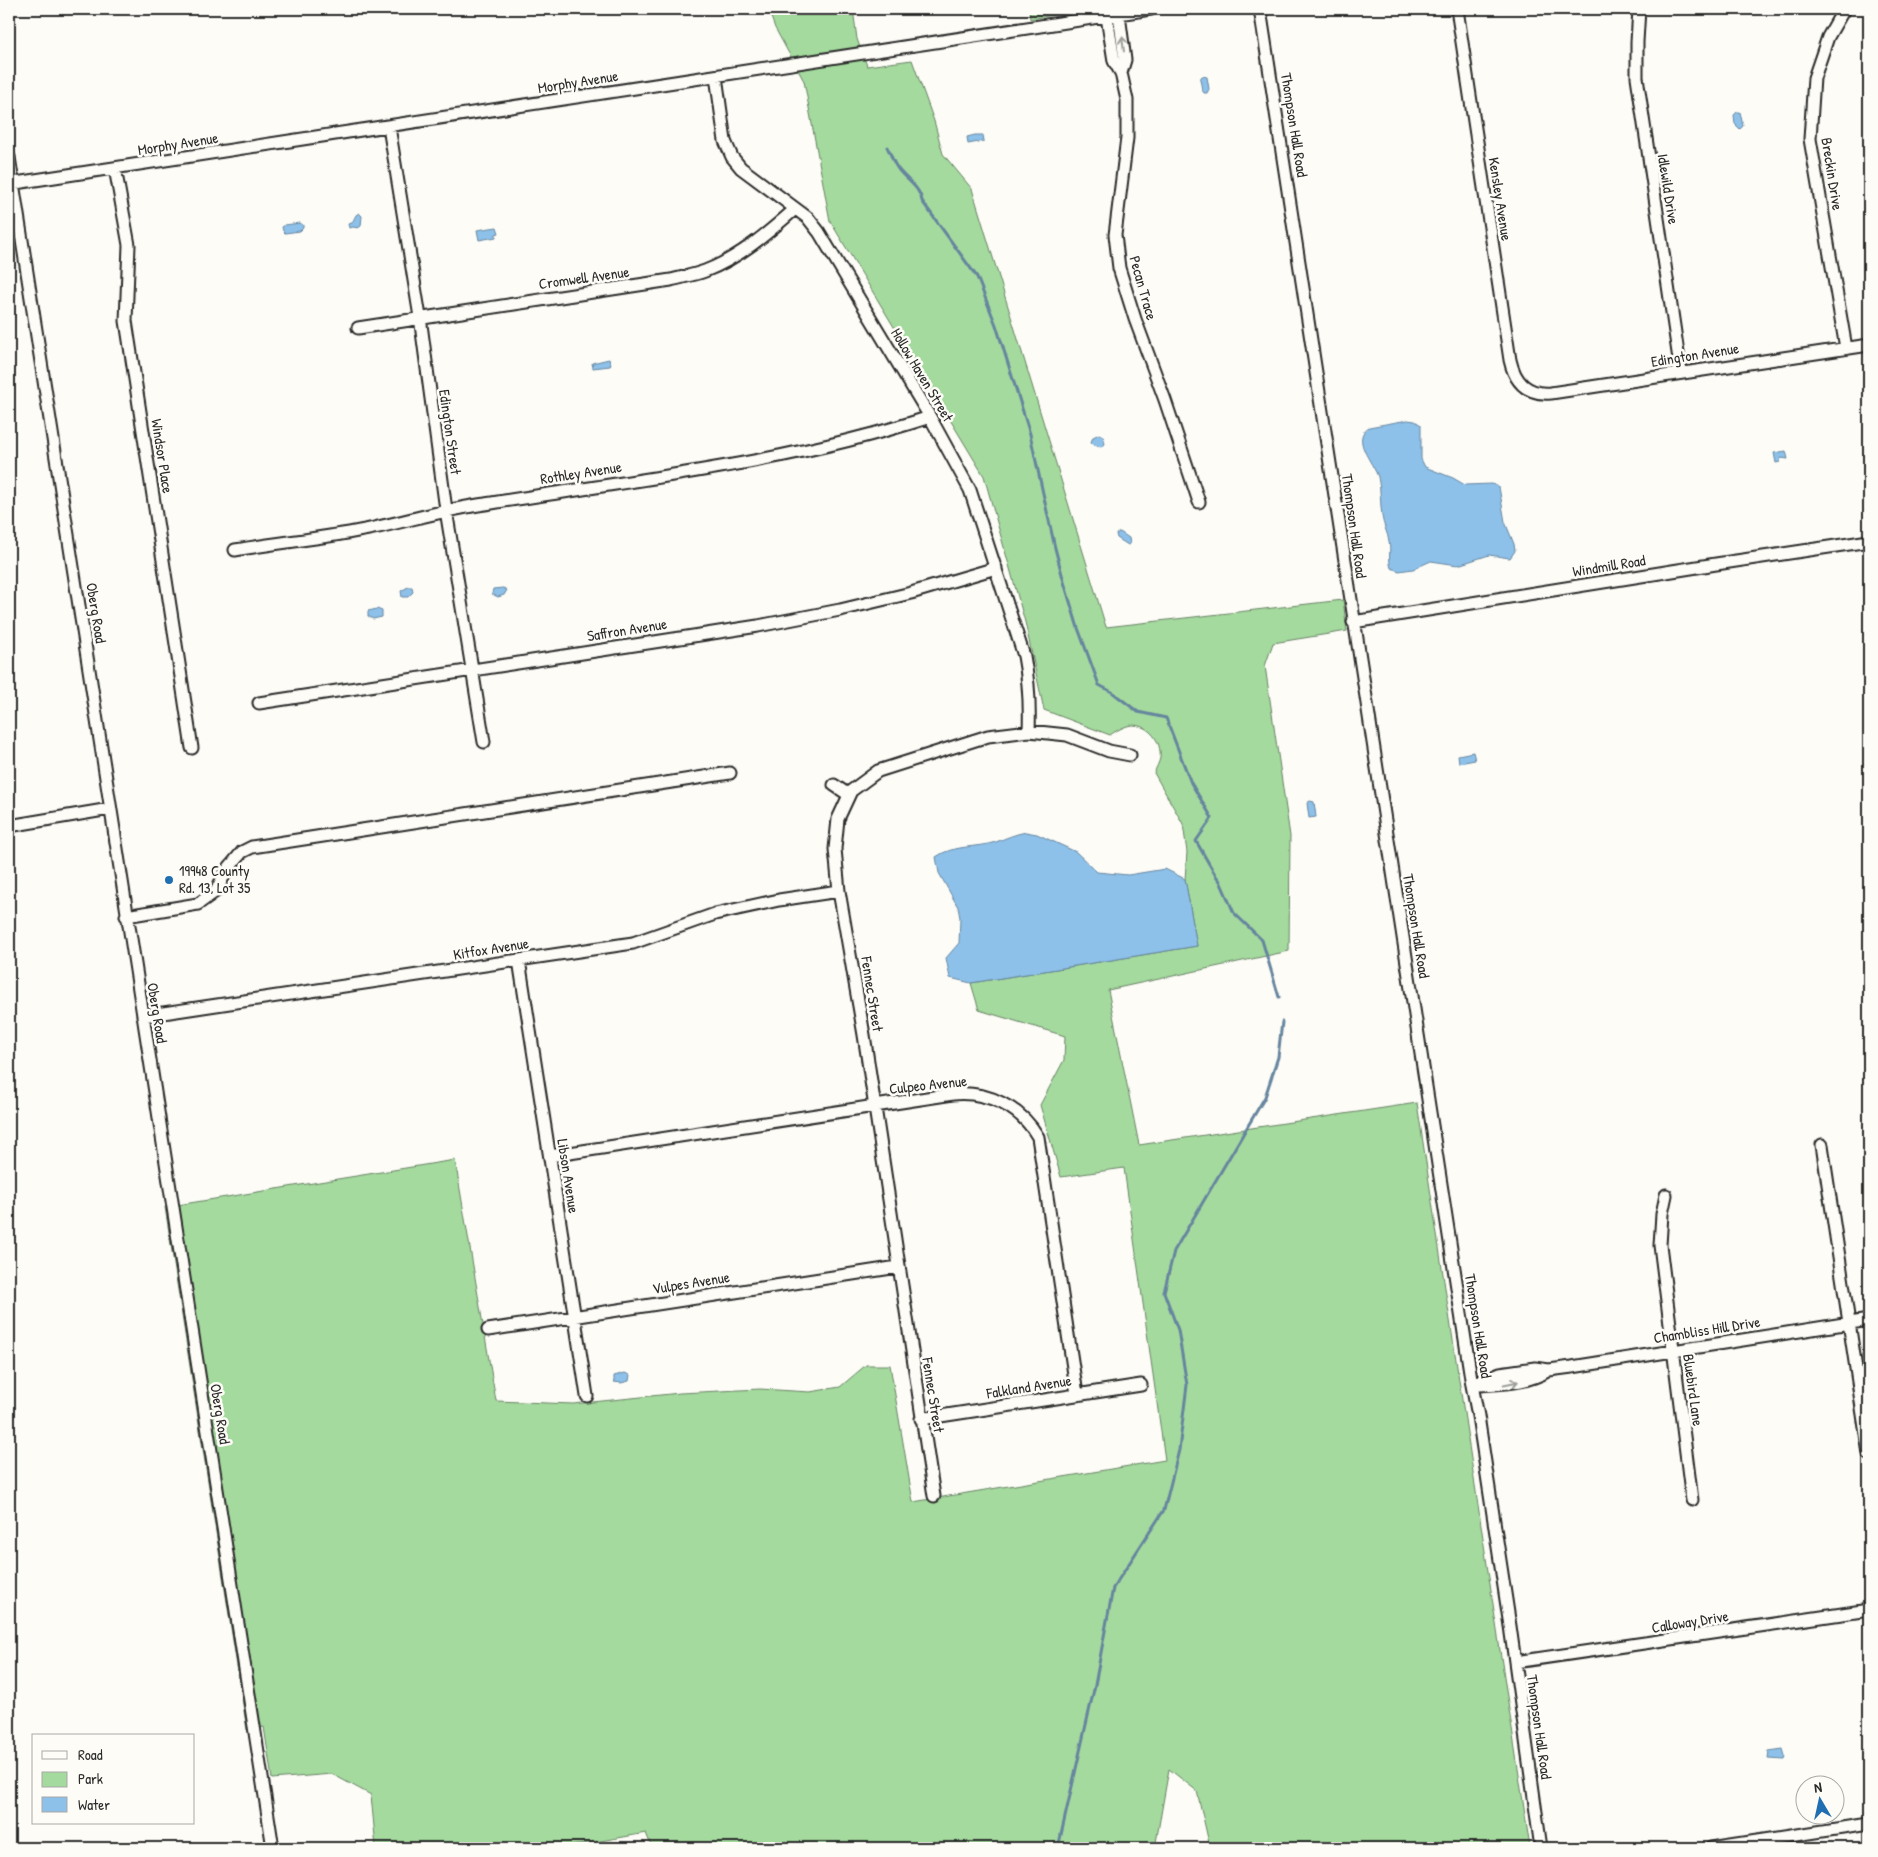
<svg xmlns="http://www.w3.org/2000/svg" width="1878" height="1857" viewBox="0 0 1878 1857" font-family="'Patrick Hand',sans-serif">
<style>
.green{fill:#a4da9e;stroke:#688264}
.water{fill:#8dc1ea;stroke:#66859e}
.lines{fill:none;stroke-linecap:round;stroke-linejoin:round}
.stream{stroke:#66859e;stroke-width:3}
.minor-casing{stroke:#2b2b2b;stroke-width:15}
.minor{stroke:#fdfcf7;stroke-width:11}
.oneway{stroke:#9e9e9b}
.poi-dot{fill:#1f6fb2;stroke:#fdfcf7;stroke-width:2}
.labels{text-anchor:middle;stroke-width:5;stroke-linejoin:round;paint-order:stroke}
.street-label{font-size:15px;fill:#2b2b2b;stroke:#fdfcf7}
.poi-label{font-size:15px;fill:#2b2b2b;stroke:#fdfcf7;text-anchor:start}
</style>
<rect width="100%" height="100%" fill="#fdfcf7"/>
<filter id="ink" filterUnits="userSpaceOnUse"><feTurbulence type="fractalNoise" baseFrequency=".02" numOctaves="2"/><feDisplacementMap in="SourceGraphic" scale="10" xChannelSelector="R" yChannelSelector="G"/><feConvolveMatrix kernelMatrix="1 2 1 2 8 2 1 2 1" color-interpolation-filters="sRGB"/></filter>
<g filter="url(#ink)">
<!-- green -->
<path class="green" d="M768,9h85l4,30 10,27 45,-6 22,61 9,33 29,35 134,438 237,-27 4,31 -74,12 -8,23 25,170 -1,115 -181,39 31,155 278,-42 113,745h-317l-4,-5 -12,-52 -28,-22 -14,79h-503l-6,-15 -85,15h-185l-5,-53 -39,-21 -60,5 -8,-52 -17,3 -82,-523 290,-47 41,241 77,3 107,-11 80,-4 50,3 30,-5 26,-22h24l23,137 252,-42 -41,-292 -63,9 -21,-72 24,-45 1,-24 -86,-26 -8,-27 226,-37 -12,-67 2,-27 -4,-28 -29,-51c2,-5 5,-10 6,-15 2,-17 -11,-33 -28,-33 -8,1 -16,6 -22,10l-66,-25 -19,-88 -41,-146 -154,-255 -26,-140 -29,-53z
M1029,9h61l-60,10z"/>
<!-- water -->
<path class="water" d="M1202,76l5,1 2,12 -2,4h-3l-2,-3 -2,-11z
M1737,112h3l3,14 -3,3 -5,-5 -1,-9z
M975,135h8l1,6 -16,3 -1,-7z
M359,213l3,3 -1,10 -3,2 -5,-1 -4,1 -1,-4 4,-1 4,-8z
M300,223l3,2v3l-3,3 -15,2 -2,-2 -1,-4 3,-2z
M497,227l2,6 -3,1v3l-17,3 -2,-10z
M609,359l2,6 -1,1 -17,2 -1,-5z
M1408,420l7,1 6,4v34l4,8 28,11 12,7 27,-1 7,3 6,35 9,22 1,7 -5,7 -21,-3 -31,10 -27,-4 -18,8 -14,2 -8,-3c-3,-9 0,-17 -2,-26 -1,-9 -6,-17 -7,-26 -2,-13 -1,-26 -4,-39 -5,-15 -28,-38 -9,-50z
M1099,434l4,2 2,8 -4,3 -7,-2 -3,-3 2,-5z
M1786,451l2,8 -7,-1 -1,4 -4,1 -2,-10z
M1120,532l9,6 1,6 -2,1 -11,-7 -1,-4z
M408,587h4l1,5 -5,5h-6l-1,-6z
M503,588l4,2 -3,5 -6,2 -6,-3 1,-5z
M377,609l5,2v6l-9,2 -5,-3v-5z
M1473,752l2,8 -16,3 -1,-8z
M1310,801l4,1 2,15 -7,1 -2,-15z
M1026,832l11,2 39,18 21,20 31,3 37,-6 20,10 12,67 -226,37 -21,-5 -4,-20 13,-15 1,-25 -2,-11 -19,-34 -3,-16c16,-12 41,-9 60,-15 10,-4 19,-8 30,-10z
M625,1373l5,2 -1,6 -8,2 -7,-1v-6z
M1783,1749l2,7 -1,3 -16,-1 1,-7z"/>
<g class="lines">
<!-- stream -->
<path class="stream" d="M887,147c4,7 6,16 11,22 8,11 22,18 24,32l55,76 19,48 34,109 25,114 9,34 14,46 21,57 13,7 26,20 28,6 25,65 21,35 -16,23 20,35 4,5 14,32 28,27 17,57
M1058,1848l37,-163 18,-97 51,-78 15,-60 8,-65 -9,-55 -14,-38 10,-41 91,-154 13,-40 4,-35"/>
<!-- minor casing -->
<g class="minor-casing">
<path id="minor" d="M1260,9l212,1376 6,31 32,210 31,222
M1457,9l53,351c5,22 17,35 41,33l318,-48
M1639,9l-2,33v35l44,296
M1844,9l-16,28 -14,41 -4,61 36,209
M1119,15l6,45 -4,13
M1107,17l7,44 7,12 6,27v38l-12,97 4,33 16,51 30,81 34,102
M716,76l9,65 7,16 9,11 67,50 11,14 111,185 40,73 54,166c5,26 6,49 5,75
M389,127l31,190 26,193 38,232
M9,157l264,1691
M115,168l14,77 -3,76 66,427
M9,184l1142,-175
M358,328l313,-48c11,-3 23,-5 34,-9 34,-13 63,-38 90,-62
M235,550c46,-8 93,-12 139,-22 37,-8 73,-19 111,-24 149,-24 301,-40 445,-87
M1353,622l363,-58 153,-23
M259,703l499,-77 82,-16 71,-17 85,-25
M834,785l15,10
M9,826l101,-17
M126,916l72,-12 18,-13 11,-21 15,-18 10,-5 478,-74
M519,960l68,436
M143,1016l490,-73 82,-29 64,-14 60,-9
M1822,1145l47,309
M550,1156l403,-62c34,-3 68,13 85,43l39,257
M1666,1195l-4,19 -2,31 32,255
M488,1330l410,-63
M1472,1385l28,-12 35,-5 14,2 23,-3 297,-47
M1479,1385c24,-1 49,-2 70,-15
M921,1419l220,-34
M934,1496l-70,-461 -25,-144 -4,-42 3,-30 13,-28 27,-20 110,-35 41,-5 38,4 42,16 21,4
M1515,1662l354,-52
M1711,1848l158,-24"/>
</g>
<!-- minor -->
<use href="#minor" class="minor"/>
</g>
<!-- one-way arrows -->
<defs><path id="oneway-shaft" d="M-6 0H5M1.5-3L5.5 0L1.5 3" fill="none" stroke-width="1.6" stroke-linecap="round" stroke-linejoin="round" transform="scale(1.25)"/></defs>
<g class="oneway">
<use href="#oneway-shaft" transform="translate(1123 44) rotate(-97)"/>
<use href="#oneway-shaft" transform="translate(1511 1383) rotate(-12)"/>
</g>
</g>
<!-- markers -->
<circle class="poi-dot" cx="169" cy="880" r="5"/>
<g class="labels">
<!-- street labels -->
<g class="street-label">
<text transform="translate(578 82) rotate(-9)" y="5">Morphy Avenue</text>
<text transform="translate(1294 125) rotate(81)" y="5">Thompson Hall Road</text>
<text transform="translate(178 144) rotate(-9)" y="5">Morphy Avenue</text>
<text transform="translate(1832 174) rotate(81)" y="5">Breckin Drive</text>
<text transform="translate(1668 189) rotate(81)" y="5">Idlewild Drive</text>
<text transform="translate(1500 199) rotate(81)" y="5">Kensley Avenue</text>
<text transform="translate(584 278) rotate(-8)" y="5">Cromwell Avenue</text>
<text transform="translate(1143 288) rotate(74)" y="5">Pecan Trace</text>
<text transform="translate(1695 355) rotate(-9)" y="5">Edington Avenue</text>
<text transform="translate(922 375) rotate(59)" y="5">Hollow Haven Street</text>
<text transform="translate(450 432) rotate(82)" y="5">Edington Street</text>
<text transform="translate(162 456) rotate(81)" y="5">Windsor Place</text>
<text transform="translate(581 473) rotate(-9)" y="5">Rothley Avenue</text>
<text transform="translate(1354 526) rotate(82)" y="5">Thompson Hall Road</text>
<text transform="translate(1609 566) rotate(-9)" y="5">Windmill Road</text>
<text transform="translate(96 613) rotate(81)" y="5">Oberg Road</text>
<text transform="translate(627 630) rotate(-9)" y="5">Saffron Avenue</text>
<text transform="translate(1416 926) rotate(81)" y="5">Thompson Hall Road</text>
<text transform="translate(491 949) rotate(-9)" y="5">Kitfox Avenue</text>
<text transform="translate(872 994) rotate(81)" y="5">Fennec Street</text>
<text transform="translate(157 1013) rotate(81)" y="5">Oberg Road</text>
<text transform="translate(928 1085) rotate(-6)" y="5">Culpeo Avenue</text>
<text transform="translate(568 1176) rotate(81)" y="5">Libson Avenue</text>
<text transform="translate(691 1283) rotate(-9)" y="5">Vulpes Avenue</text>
<text transform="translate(1478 1326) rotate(81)" y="5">Thompson Hall Road</text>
<text transform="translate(1707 1330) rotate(-9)" y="5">Chambliss Hill Drive</text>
<text transform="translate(1029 1387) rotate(-9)" y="5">Falkland Avenue</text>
<text transform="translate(1693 1390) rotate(82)" y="5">Bluebird Lane</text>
<text transform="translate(933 1395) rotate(81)" y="5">Fennec Street</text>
<text transform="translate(220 1414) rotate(81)" y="5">Oberg Road</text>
<text transform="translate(1690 1622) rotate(-9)" y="5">Calloway Drive</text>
<text transform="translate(1539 1727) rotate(82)" y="5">Thompson Hall Road</text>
</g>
<!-- poi labels -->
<g class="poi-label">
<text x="179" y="876">19948 County<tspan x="179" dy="17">Rd. 13, Lot 35</tspan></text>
</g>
</g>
<!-- margin -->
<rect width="1878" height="1857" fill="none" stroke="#fdfcf7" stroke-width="30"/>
<rect x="15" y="15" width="1848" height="1827" fill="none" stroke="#2b2b2b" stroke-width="2" filter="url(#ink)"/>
<!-- legend -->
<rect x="32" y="1734" width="162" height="90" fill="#fdfcf7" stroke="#a9a8a5"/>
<rect x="42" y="1751" width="25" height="8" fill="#fdfcf7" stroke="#a9a8a5"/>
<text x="78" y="1760" font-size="15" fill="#2b2b2b">Road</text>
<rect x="42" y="1772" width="25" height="15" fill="#a4da9e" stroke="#a9a8a5"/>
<text x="78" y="1784" font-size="15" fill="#2b2b2b">Park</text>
<rect x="42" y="1797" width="25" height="15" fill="#8dc1ea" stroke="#a9a8a5"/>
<text x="78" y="1810" font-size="15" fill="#2b2b2b">Water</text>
<!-- north arrow -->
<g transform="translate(1820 1800) rotate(351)"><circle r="24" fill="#fdfcf7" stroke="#a9a8a5"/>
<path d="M0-4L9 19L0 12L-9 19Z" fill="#1f6fb2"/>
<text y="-8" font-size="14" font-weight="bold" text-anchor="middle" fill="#2b2b2b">N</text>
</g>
</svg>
